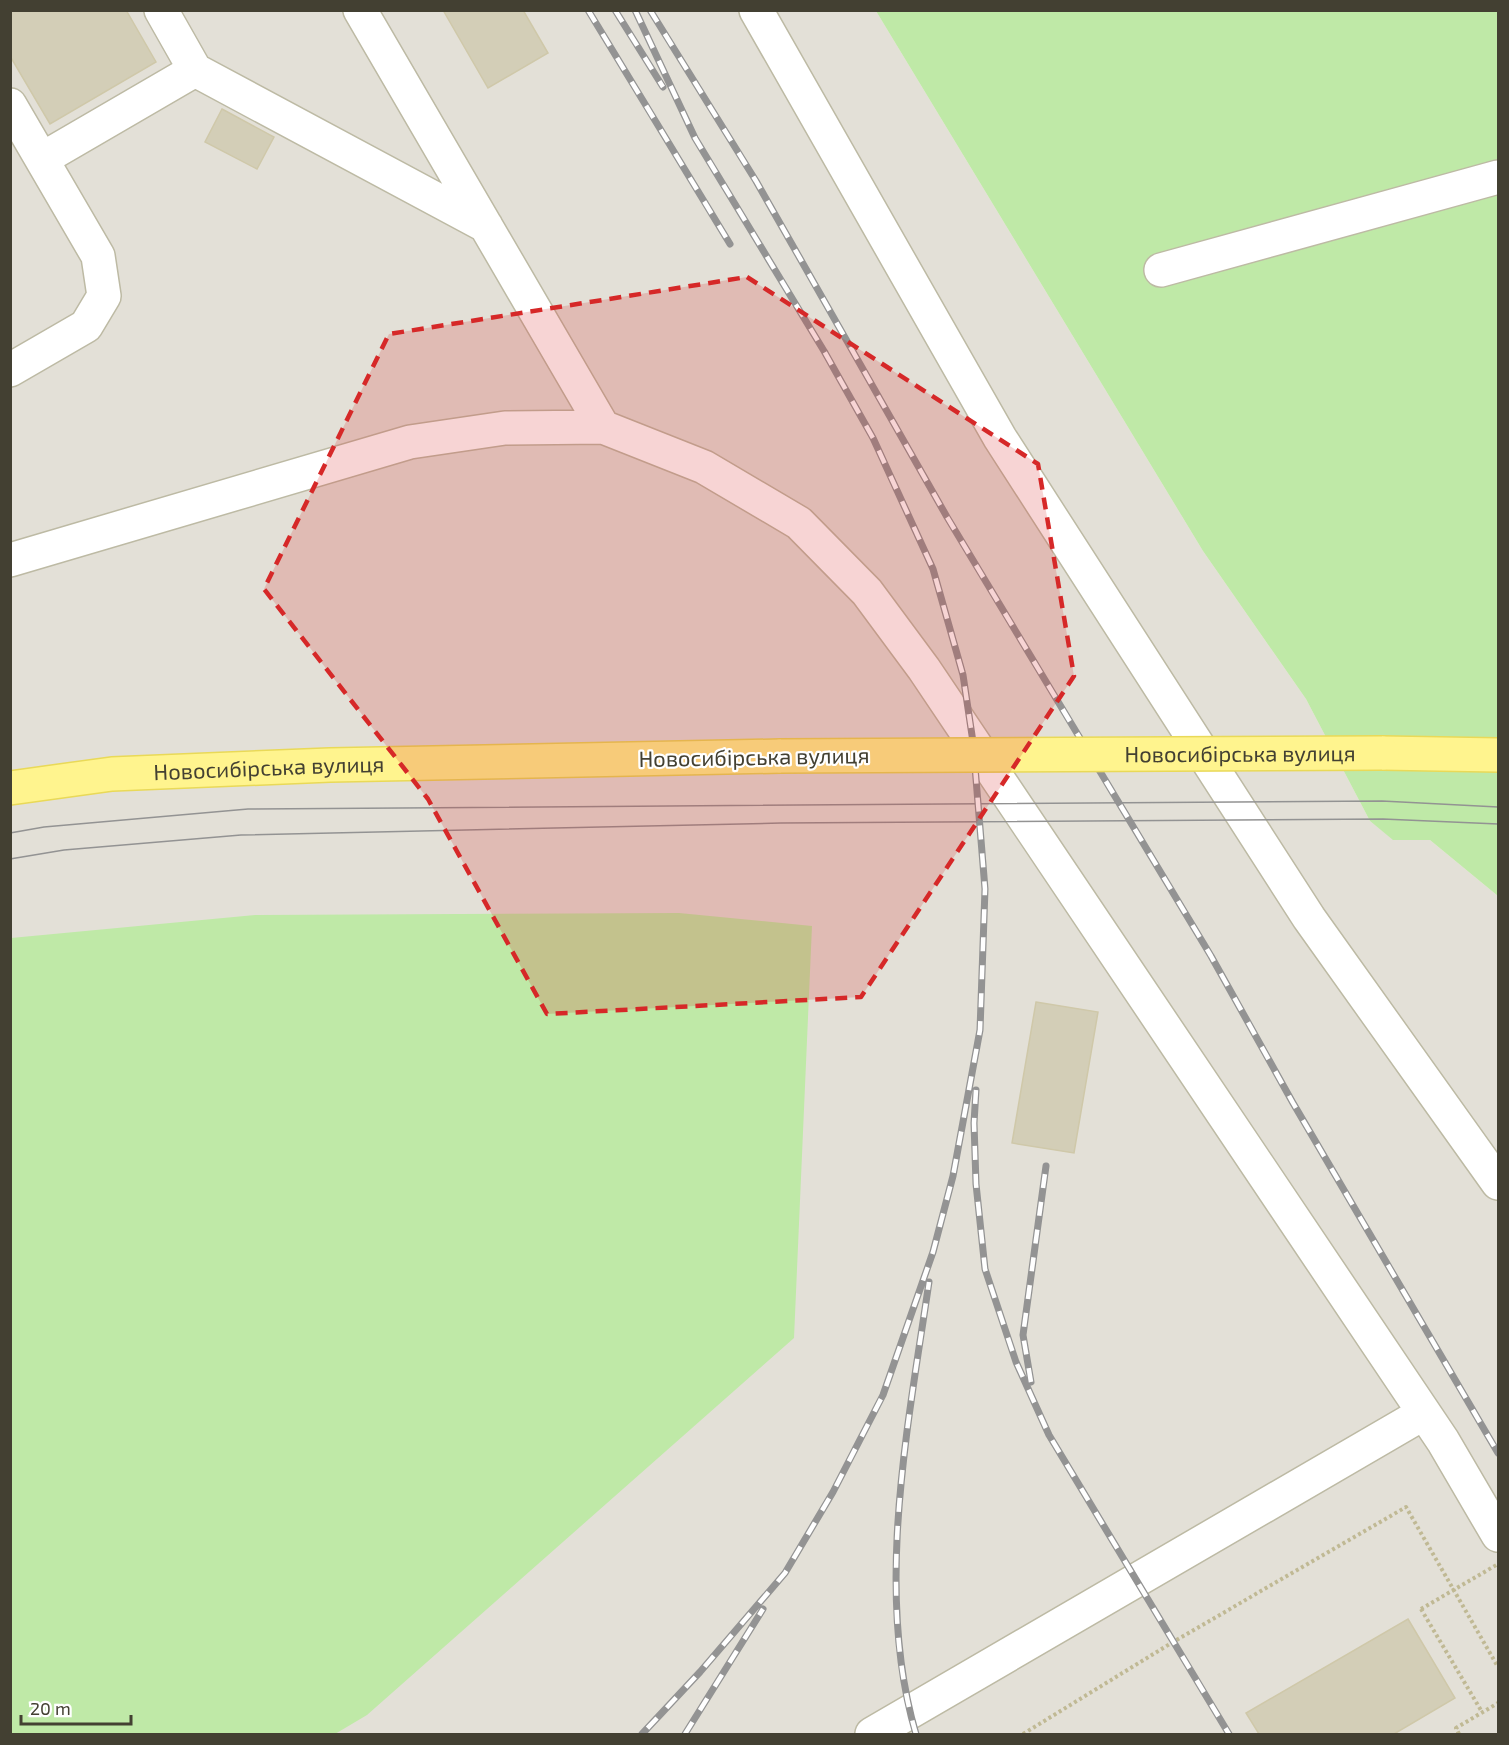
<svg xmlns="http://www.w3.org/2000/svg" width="1509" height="1745" viewBox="0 0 1509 1745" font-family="'Exo 2',sans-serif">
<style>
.industrial{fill:#e3e0d7}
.green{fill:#bfe9a7}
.building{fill:#d3ceb7;stroke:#cfc8a9;stroke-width:1.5}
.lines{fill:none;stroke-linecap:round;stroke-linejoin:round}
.minor-casing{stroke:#bdbaa4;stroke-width:36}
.major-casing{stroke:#e9d958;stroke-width:36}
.path{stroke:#c0b994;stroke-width:4;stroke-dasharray:3 3;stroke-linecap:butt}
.minor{stroke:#fff;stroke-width:33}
.major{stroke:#fff48e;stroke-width:33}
.tram{stroke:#939393;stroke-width:1.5}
.rail-casing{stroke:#939393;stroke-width:7}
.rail{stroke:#fff;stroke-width:4.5;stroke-dasharray:14;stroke-linecap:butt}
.major-bridge-casing{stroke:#e9d958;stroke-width:36;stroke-linecap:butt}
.path-bridge{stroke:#c0b994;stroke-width:4;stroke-dasharray:3 3;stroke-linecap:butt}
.major-bridge{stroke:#fff48e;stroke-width:33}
.marked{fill:#d62828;fill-opacity:0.2;stroke:#d62828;stroke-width:4.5;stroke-dasharray:12 8;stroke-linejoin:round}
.labels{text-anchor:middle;stroke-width:4.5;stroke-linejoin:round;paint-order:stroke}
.street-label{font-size:22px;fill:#434032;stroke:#fff}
</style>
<rect width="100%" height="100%" fill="#f2f0e2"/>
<!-- industrial -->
<path class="industrial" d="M11,11h865l327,540 103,148 64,122 24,19h36l68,56v838h-1487z"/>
<!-- green -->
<path class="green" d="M876,11h622v885l-68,-56h-37l-23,-19 -64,-122 -103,-148z
M679,913l133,13 -18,412 -427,377 -32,19h-324v-796l244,-23z"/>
<!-- building -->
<path class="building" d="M10,10h116l30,52 -106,62 -40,-68z
M443,10h80l25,43 -60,35z
M222,109l52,28 -17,32 -52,-27z
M1036,1002l62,10 -24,141 -62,-10z
M1408,1619l47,79 -61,36h-135l-13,-21z"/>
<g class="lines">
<!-- minor casing -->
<g class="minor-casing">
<path id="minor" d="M161,10l34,60 291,156
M360,10l243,417
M756,10l244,428 309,480 189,265
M10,105l88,151 6,40 -18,30 -76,44
M42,159l153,-89
M1161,270l337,-93
M10,560l400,-118 95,-14 98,-1 101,40 95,56 68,69 57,77 519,772 55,94
M872,1734l552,-321"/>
</g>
<!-- major casing -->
<g class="major-casing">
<g id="major">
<path d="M1382,753l116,2"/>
<path id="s1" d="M10,788l102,-14 218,-9 451,-9"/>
</g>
</g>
<!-- path -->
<path class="path" d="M1421,1609l61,103
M1023,1734l150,-92 233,-135 92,160
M1459,1734l-3,-6 42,-25"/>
<!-- minor -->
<use href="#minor" class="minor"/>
<!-- major -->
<use href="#major" class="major"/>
<!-- tram -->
<path class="tram" d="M10,833l34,-6 204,-18 1134,-8 116,6
M10,859l54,-9 177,-15 540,-12 602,-4 115,5"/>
<!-- rail casing -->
<g class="rail-casing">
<path id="rail" d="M588,10l142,234
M615,10l48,77
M635,10l60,128 129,213 49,87 60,131 30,106 10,67 12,147 -5,141 -27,146 -20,76 -50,143 -50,97 -48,81 -85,99 -58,62
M650,10l106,171 191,336 264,439 82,147 205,350
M976,1090l-2,33 2,61 9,85 31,93 33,73 180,299
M1031,1382l-8,-47 23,-169
M685,1734l78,-125
M916,1734c-42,-142 -8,-308 13,-452"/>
</g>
<!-- rail -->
<use href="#rail" class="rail"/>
<!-- major-bridge casing -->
<g class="major-bridge-casing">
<g id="major-bridge">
<path id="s2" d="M781,756l601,-3"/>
</g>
</g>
<!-- path-bridge -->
<path class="path-bridge" d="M1421,1609l77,-45"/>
<!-- major-bridge -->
<use href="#major-bridge" class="major-bridge"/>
</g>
<!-- marked area -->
<path class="marked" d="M747,277l291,187 36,212 -213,321 -314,17 -119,-215 -164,-210 125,-255z"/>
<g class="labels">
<!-- street labels -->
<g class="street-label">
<text dy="8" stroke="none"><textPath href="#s2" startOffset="459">Новосибірська вулиця</textPath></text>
<text transform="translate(754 757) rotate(-1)" y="8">Новосибірська вулиця</text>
<text dy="8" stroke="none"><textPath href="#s1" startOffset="260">Новосибірська вулиця</textPath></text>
</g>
</g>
<!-- border -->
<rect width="1509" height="1745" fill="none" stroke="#434032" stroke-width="24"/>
<!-- scale -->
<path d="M21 1715v9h110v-9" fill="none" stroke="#434032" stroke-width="3"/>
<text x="30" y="1715" font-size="18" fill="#434032" stroke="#ffffff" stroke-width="4.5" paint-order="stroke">20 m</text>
</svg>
